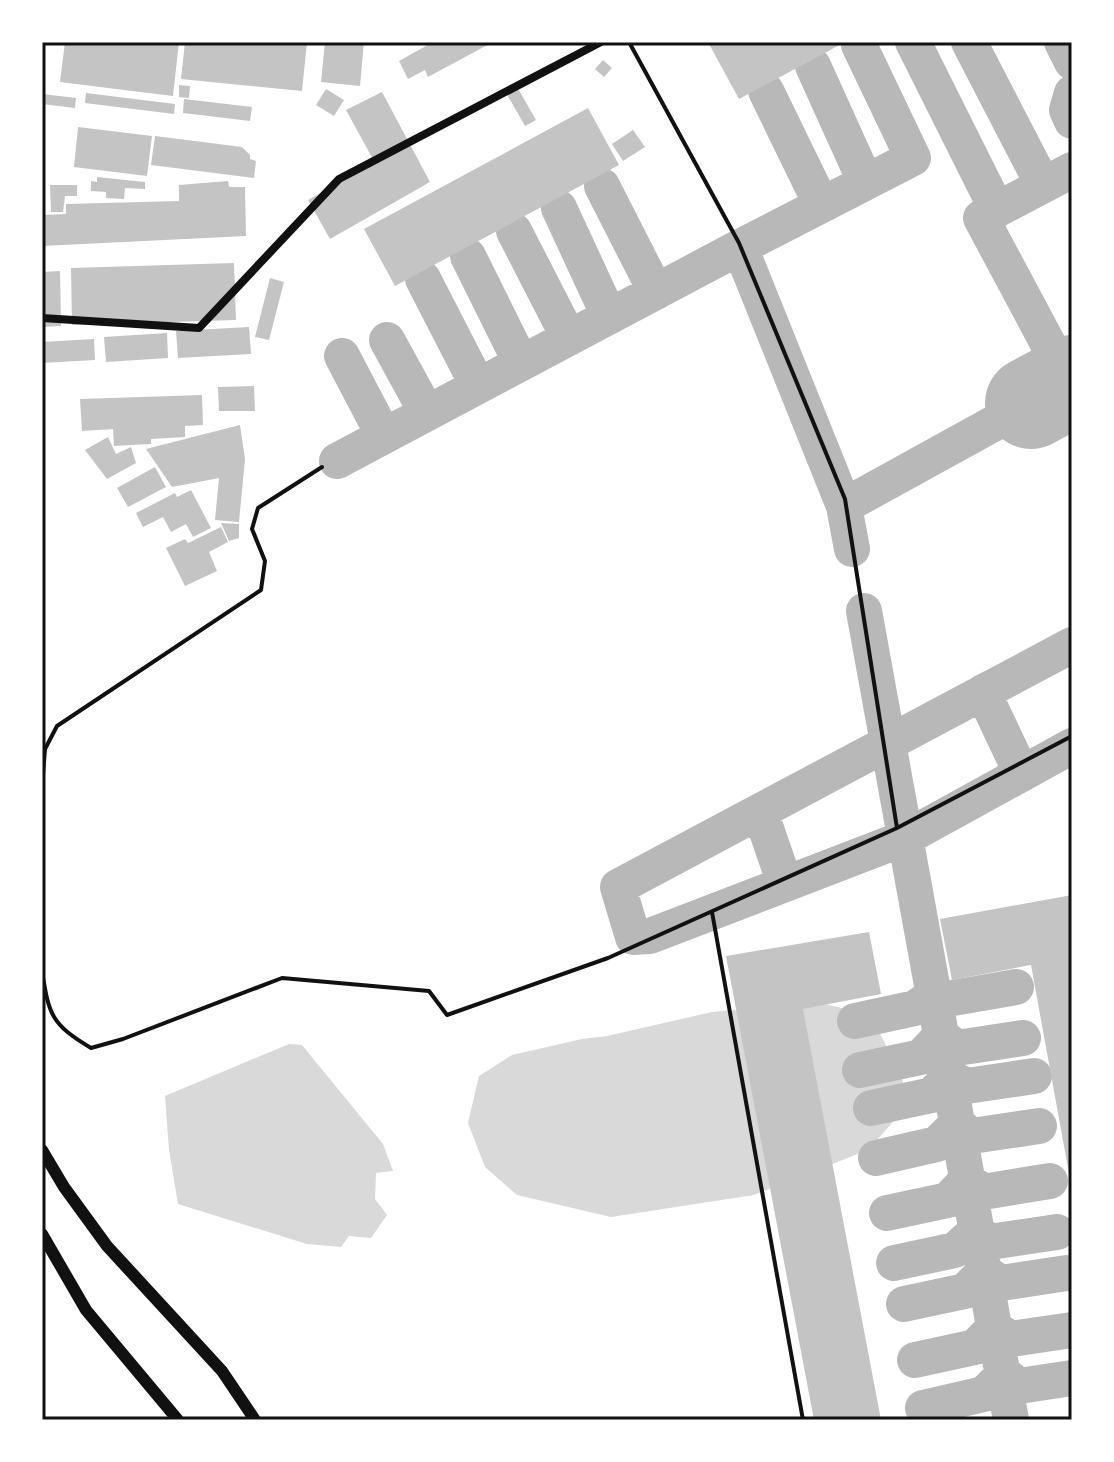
<svg xmlns="http://www.w3.org/2000/svg" width="1114" height="1462" viewBox="0 0 1114 1462" font-family="'Sofia Sans Condensed',sans-serif">
<style>
.water{fill:#d9d9d9}
.lines{fill:none;stroke-linecap:round;stroke-linejoin:round}
.taxiway{stroke:#b8b8b8;stroke-width:36}
.runway{stroke:#b8b8b8;stroke-width:92}
.building{fill:#c4c4c4}
.service{stroke:#111;stroke-width:4}
.minor{stroke:#111;stroke-width:8}
.primary{stroke:#111;stroke-width:12}
.neatline{fill:none;stroke:#111;stroke-width:3}
</style>
<rect width="100%" height="100%" fill="#fff"/>
<!-- water -->
<path class="water" d="M817,1002l45,11 18,20 23,48 -3,33 -32,36 -114,45 -143,22 -94,-22 -32,-28 -17,-44 11,-47 33,-21 70,-16 25,-3 105,-24z
M289,1044l13,1 81,99 10,27 -17,2 -1,26 12,16 -16,23 -22,-2 -8,11 -34,-3 -129,-40 -9,-54 -4,-54z"/>
<g class="lines">
<!-- taxiway -->
<path class="taxiway" d="M913,42l84,168
M969,42l74,143
M1062,42l10,20
M813,66l52,115
M766,91l55,113
M1072,93l-5,17 5,11
M602,186l54,106
M559,208l50,108
M514,231l55,107
M468,256l53,107
M423,279l55,107
M387,340l40,73
M342,356l42,80
M1069,383l-88,-165 91,-48
M337,461l403,-214
M844,506l-104,-259 173,-89 -54,-113
M852,549l-8,-43 187,-103
M864,611l147,809
M1072,645l-454,242 15,50 17,-1 255,-98 167,-92
M1003,682l-20,10 34,72 -5,15
M760,811l25,73
M855,1021l60,-13 19,-13 13,4 69,-12
M860,1070l61,-13 20,-21 16,12 66,-10
M871,1108l61,-13 17,-18 18,9 67,-10
M876,1158l61,-14 20,-20 15,12 67,-10
M887,1213l61,-13 19,-20 16,12 67,-11
M894,1263l61,-13 21,-19 14,11 67,-10
M904,1304l61,-13 19,-19 17,11 66,-10
M915,1360l60,-13 19,-19 17,11 61,-9
M923,1408l61,-14 20,-20 15,12 53,-8"/>
<!-- runway -->
<path class="runway" d="M1031,403l41,-22"/>
</g>
<!-- building -->
<path class="building" d="M65,42h114l-6,54 -113,-14z
M185,42h122l-5,49 -121,-12z
M325,42h39l-4,44 -39,-4z
M433,42h60l-65,35 -3,-7 -17,9 -9,-18z
M708,42h137l-106,57z
M603,60l9,8 -8,9 -9,-8z
M179,85l11,1 -1,12 -10,-1z
M516,85l20,35 -11,6 -20,-35z
M326,89l18,11 -10,16 -18,-11z
M382,92l48,90 -100,57 -22,-39 67,-37 -29,-53z
M86,93l89,11 -1,10 -89,-11z
M42,94l34,4 -1,10 -33,-4z
M184,99l68,8 -2,14 -67,-8z
M588,108l31,57 -224,121 -31,-57z
M78,127l74,9 -5,40 -73,-9z
M633,130l12,17 -22,14 -11,-17z
M155,136l87,11 8,8v4l6,2 -2,17 -103,-13z
M97,177l48,5v7l-20,-1 -1,11 -18,-1v-6l-15,-1v-10l6,1z
M228,181l1,6h16l1,49 -204,10v-31l24,-1v-10l113,-3v-16z
M50,185h27v11h-12l-2,16h-12z
M234,263l2,57 -164,5 -1,-57z
M60,271l1,55 -19,1v-55z
M270,278l14,4 -15,58 -14,-3z
M249,327l2,27 -73,4 -2,-27z
M167,333l1,25 -62,4 -2,-25z
M94,339l1,21 -53,3v-21z
M254,386l1,25h-36l-1,-24z
M202,395l1,30 -18,1v11l-34,2v5l-37,2 -1,-17 -31,2 -2,-32z
M240,425l5,34 -6,63 -24,-2 4,-42 -47,9 -26,-38z
M108,437l8,17 15,-7 5,16 -29,16 -22,-29z
M155,467l11,20 -38,20 -11,-19z
M191,490l20,38 -18,9 -7,-13 -15,8 -8,-15 -20,10 -7,-14 39,-20 2,4z
M221,523l18,1v14l-10,3z
M221,527l7,15 -19,10 8,19 -32,15 -19,-38 19,-9 3,4z
M1072,895v284h-2l-39,-214 -79,15 -12,-61z
M869,932l12,62 -78,15 78,411h-67l-88,-464z"/>
<g class="lines">
<!-- service -->
<path class="service" d="M42,787l3,-38 12,-23 204,-136 4,-29 -13,-32 6,-21 64,-41
M897,828l175,-92
M712,912l91,508
M42,971c7,44 9,53 49,77l32,-9 159,-61 147,13 18,24 161,-57 289,-130 -52,-329 -106,-256 -110,-201"/>
<!-- minor -->
<path class="minor" d="M42,318l157,10 140,-149 262,-137"/>
<!-- primary -->
<path class="primary" d="M42,1150l22,37 43,59 115,125 33,49
M42,1234l44,76 92,110"/>
</g>
<!-- border -->
<rect width="1114" height="1462" fill="none" stroke="#ffffff" stroke-width="88"/>
<rect x="44" y="44" width="1026" height="1374" class="neatline"/>
</svg>
